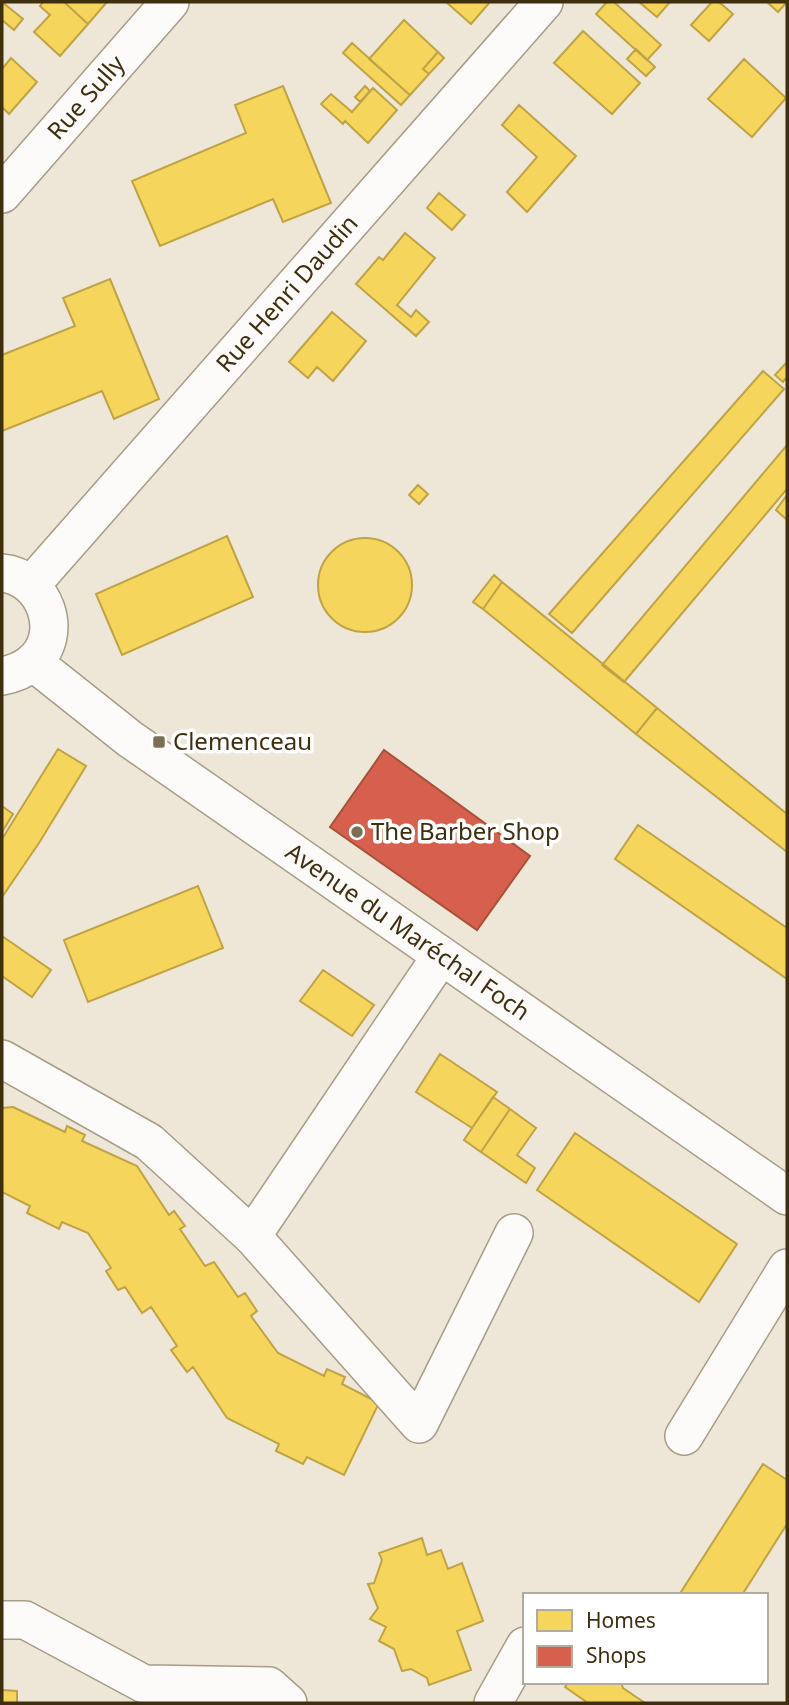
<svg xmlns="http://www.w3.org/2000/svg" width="789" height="1705" viewBox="0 0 789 1705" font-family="'Noto Sans',sans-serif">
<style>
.homes{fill:#f6d55c;stroke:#bfa345;stroke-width:2}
.shops{fill:#d6604d;stroke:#a8513a;stroke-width:2}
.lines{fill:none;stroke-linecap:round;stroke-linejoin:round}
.minor-casing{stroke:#a79d86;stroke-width:40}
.minor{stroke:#fcfbf9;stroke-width:37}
.poi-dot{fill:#7c6f55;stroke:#fff;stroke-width:2.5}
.labels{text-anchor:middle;stroke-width:7;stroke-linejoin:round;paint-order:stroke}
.street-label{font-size:24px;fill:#3e2f0f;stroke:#fff}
.poi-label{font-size:24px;fill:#3e2f0f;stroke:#fff;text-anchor:start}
</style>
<rect width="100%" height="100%" fill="#eee6d6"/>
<!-- homes -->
<path class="homes" d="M2,2l21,17 -9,11 -12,-10z
M43,2h21l24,22 -28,32 -26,-24 16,-17 -10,-9z
M64,2h43l-19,22z
M446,2h44l-19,22z
M607,2h7l47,43 -14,15 -51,-46z
M639,2h31l-13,15z
M712,2h7l14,12 -24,27 -18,-16z
M767,2h20l-9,10z
M404,20l34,32 -15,17 6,5 -19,21 -41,-36z
M583,31l57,52 -28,31 -58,-51z
M352,43l58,52 -9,10 -58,-52z
M636,49l19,18 -9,9 -19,-17z
M438,52l6,6 -15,16 -6,-5z
M11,58l26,24 -28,32 -7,-7v-38z
M744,59l42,39 -34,39 -44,-38z
M283,86l48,117 -48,19 -10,-23 -113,47 -28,-65 114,-48 -11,-28z
M365,86l5,5 -10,11 -5,-5z
M373,88l24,22 -29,33 -23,-22 -2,3 -22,-20 10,-10 21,18z
M519,105l57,51 -49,56 -20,-20 30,-35 -35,-32z
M439,193l26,22 -13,15 -25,-22z
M405,233l30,25 -38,47 14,12 5,-7 13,12 -13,14 -60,-52 23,-27 4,3z
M110,279l49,120 -45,20 -12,-28 -100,40v-76l73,-29 -12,-28z
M332,312l34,29 -33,40 -16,-14 -9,11 -19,-16z
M787,362v19l-2,-2 -2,3 -8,-7z
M763,371l21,18 -212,244 -23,-19z
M787,445v44l-163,193 -22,-17z
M418,485l10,9 -9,10 -10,-9z
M787,495v25l-11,-10z
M227,536l26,61 -131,58 -26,-61z
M318 585a47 47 0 1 1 94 0a47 47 0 1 1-94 0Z
M494,575l8,7 -19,27 -10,-7z
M502,582l155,126 -21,26 -153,-125z
M657,708l130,106v38l-151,-118z
M58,749l28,17 -47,77 -37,54v-58z
M2,806l11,8 -11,18z
M638,825l149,103v51l-172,-120z
M198,886l25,62 -135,54 -24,-62z
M2,936l49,34 -19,27 -30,-21z
M323,970l51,35 -22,31 -52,-35z
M440,1054l57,38 -25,36 -56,-36z
M493,1097l17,12 -29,43 -17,-12z
M13,1107l52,25 2,-6 18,9 -3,6 55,25 32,49 5,-4 11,15 -5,3 25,37 9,-4 24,35 7,-4 12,18 -6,5 27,37 46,23 3,-7 18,8 -3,7 37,19 -35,72 -37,-18 -4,7 -27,-13 3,-7 -52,-26 -34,-51 -6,5 -16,-22 6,-4 -26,-39 -9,6 -17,-26 -7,3 -12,-19 5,-3 -23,-35 -26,-11 -3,7 -32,-16 3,-7 -28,-14v-84z
M510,1109l26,19 -19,27 18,13 -9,15 -45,-31z
M575,1133l162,111 -38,58 -162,-112z
M763,1464l24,16v44l-45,71h-63z
M422,1538l5,17 14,-5 7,19 14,-6 21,58 -26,10 14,39 -42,15 -2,-7 -16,-9 -9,2 -8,-22 -15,-8 7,-14 -16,-8 8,-11 -10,-24 6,-1 8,-23 -3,-7z
M568,1682h55l-1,3 1,3 22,15h-57l-23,-16z
M2,1690l15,1v12h-15z"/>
<!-- shops -->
<path class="shops" d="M384,750l146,106 -53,74 -147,-103z"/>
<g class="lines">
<!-- minor casing -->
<g class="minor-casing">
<g id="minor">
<path id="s1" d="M2,194l168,-192"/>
<path d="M2,573c43,4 64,62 30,90 -10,8 -19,11 -30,13"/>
<path id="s2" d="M31,585l513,-583"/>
<path id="s3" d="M33,662l97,77 657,457"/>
<path d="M2,1059l147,83 103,94 189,-280"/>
<path d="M252,1236l167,188 95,-191"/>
<path d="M684,1436l103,-168"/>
<path d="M2,1620h23l119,64 125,2 19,17"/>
<path d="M493,1703l32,-57"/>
</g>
</g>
<!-- minor -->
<use href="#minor" class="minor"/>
</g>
<!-- markers -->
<g class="poi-dot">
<rect x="152" y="735" width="14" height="14" rx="3.5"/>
<circle cx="357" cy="832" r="7"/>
</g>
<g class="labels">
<!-- street labels -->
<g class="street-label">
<text dy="8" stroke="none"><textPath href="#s1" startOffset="128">Rue Sully</textPath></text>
<text dy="8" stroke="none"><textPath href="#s2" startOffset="388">Rue Henri Daudin</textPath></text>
<text dy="8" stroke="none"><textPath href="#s3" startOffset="462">Avenue du Maréchal Foch</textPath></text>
</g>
<!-- poi labels -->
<g class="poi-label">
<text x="173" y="750">Clemenceau</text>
<text x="371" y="840">The Barber Shop</text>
</g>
</g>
<!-- border -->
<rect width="789" height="1705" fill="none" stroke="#3e2f0f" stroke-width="7"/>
<!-- legend -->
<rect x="523" y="1593" width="245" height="91" fill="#ffffff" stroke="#b2ac9f" stroke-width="2"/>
<rect x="537" y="1610" width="35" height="21" fill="#f6d55c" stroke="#b2ac9f" stroke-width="2"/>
<text x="586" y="1628" font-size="21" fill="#3e2f0f">Homes</text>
<rect x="537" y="1646" width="35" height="21" fill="#d6604d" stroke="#b2ac9f" stroke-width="2"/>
<text x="586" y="1663" font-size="21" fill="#3e2f0f">Shops</text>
</svg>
